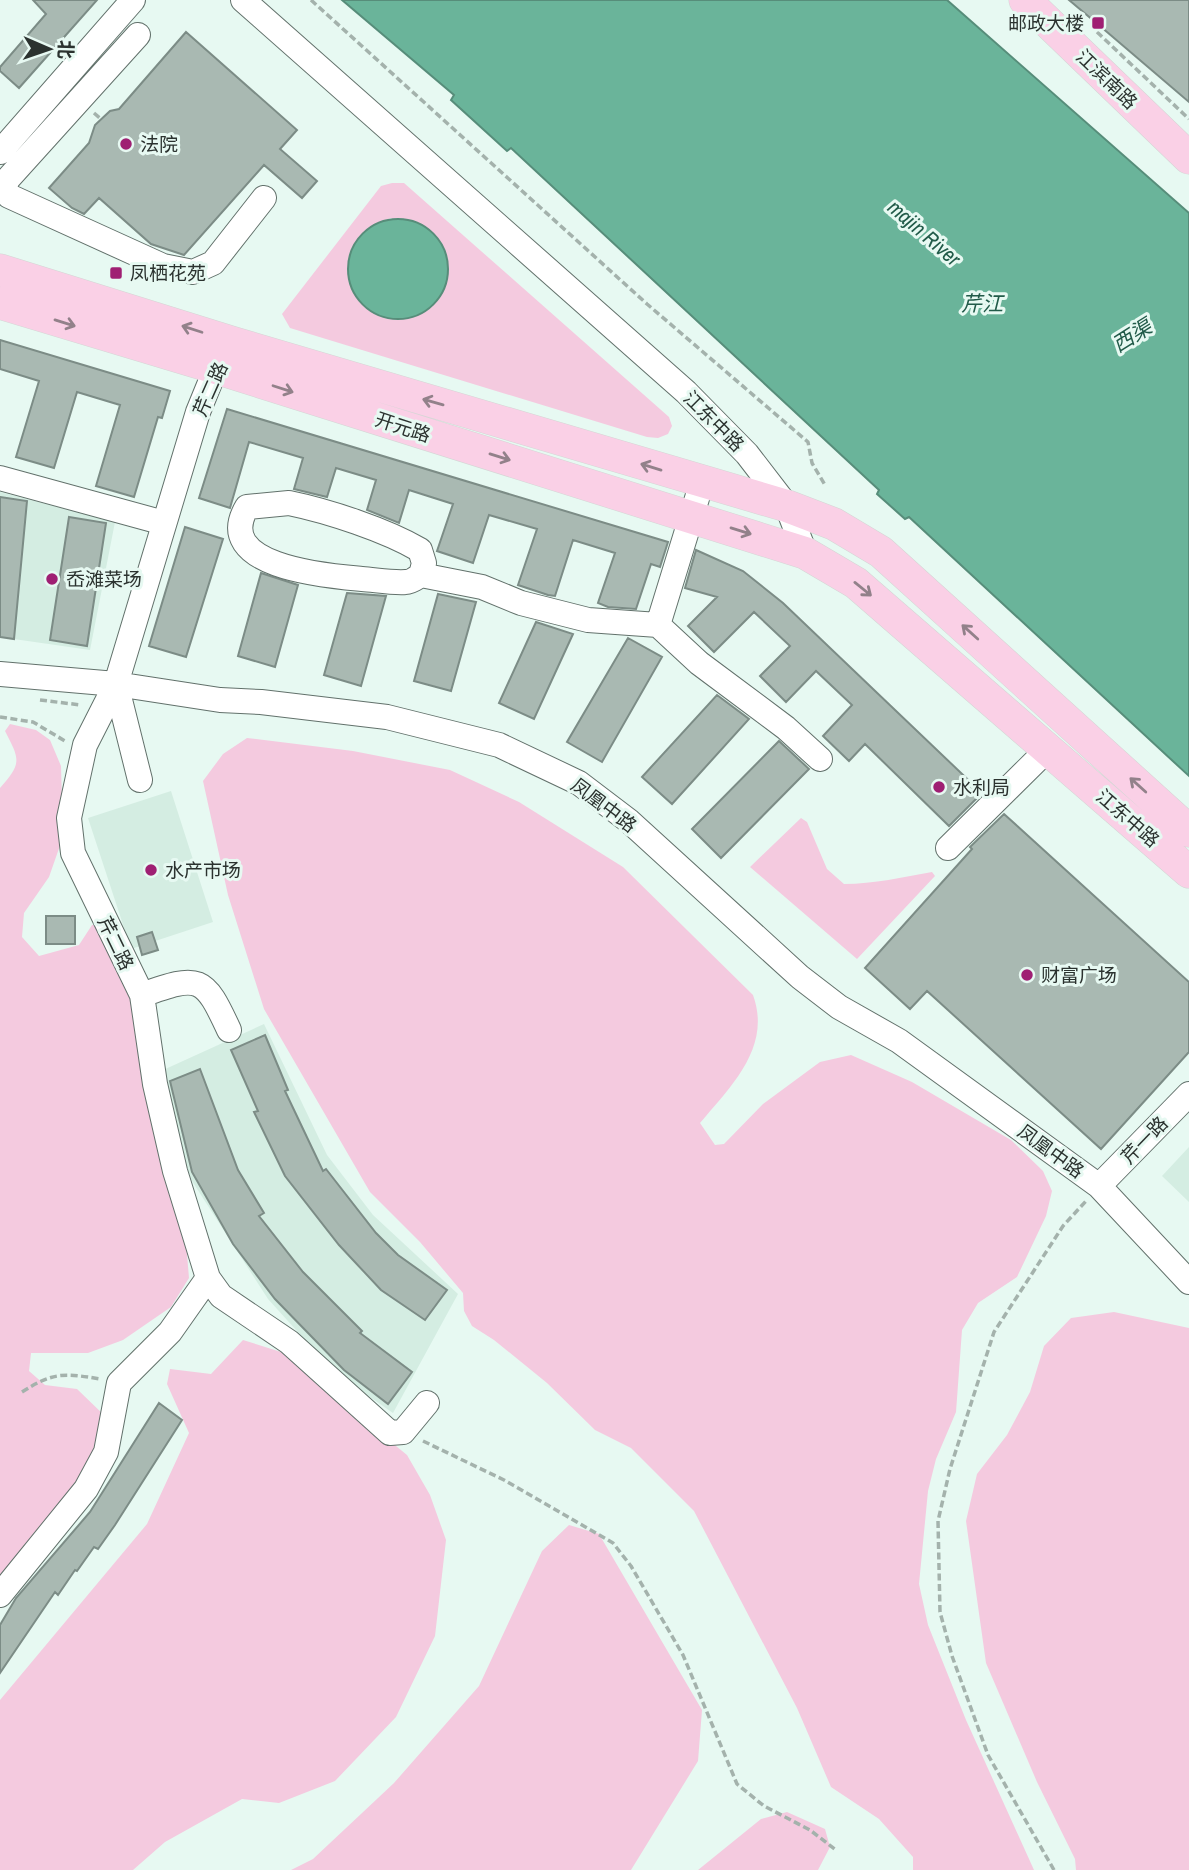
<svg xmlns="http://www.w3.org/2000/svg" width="1189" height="1870" viewBox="0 0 1189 1870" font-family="'Archivo Narrow','Noto Sans SC',sans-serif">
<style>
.built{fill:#d4ede2}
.green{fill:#f4cadf;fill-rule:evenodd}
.water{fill:#6ab49a;stroke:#578d7a;stroke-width:2}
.building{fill:#a9b9b2;stroke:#7c8c86;stroke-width:2}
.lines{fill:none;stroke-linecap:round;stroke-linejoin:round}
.minor-casing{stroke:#62716b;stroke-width:26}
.major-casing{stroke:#d5d6d5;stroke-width:33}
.path{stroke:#a4b2ac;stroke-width:3.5;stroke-dasharray:7 3.5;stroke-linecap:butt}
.minor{stroke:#fff;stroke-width:24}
.major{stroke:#fad0e6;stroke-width:32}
.oneway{stroke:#92818a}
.poi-dot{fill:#9f1f73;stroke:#e7f9f2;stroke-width:2.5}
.labels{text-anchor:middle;stroke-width:6;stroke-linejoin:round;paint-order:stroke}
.poi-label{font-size:19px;fill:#2b322f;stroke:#e7f9f2;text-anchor:start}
.street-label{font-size:19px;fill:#2b322f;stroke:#e7f9f2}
.water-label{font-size:21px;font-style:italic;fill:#215b49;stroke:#e7f9f2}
</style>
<rect width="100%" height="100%" fill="#e7f9f2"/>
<!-- built -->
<path class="built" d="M0,492l115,30 -25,128 -90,-13z
M171,791l42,131 -82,27 -43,-131z
M264,1024l63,131 46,60 85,79 -65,119 -59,-41 -66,-73 -76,-118 -42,-105z
M1189,1147v55l-27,-26z"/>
<!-- green -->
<path class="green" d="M392,183h12l265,234 3,9 -4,8 -10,4 -11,-1 -357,-109 -8,-14 99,-128zM391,218l57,48c-4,35 -29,55 -64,51l-33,-68c11,-17 20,-24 40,-31z
M10,724l26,6 14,10 11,26 2,71 -14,40 -25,36 -2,24 17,19 40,-11 13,-20h8l32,73 53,233 4,47 -18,29 -48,33 -35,13h-57l-2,18 16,14 32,4 29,28 -24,67 -82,103v-799c22,-25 20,-28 5,-57z
M247,738l106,13 97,19 69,32 104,65 130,128c19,52 -22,91 -53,128l15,22 9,-1 39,-40 57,-42 31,-7 61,27 99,58 32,31 9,20 -6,25 -29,61 -39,26 -16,27 -6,82 -20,47 -8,32 -9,93 9,41 38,95 68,150h-121v-13l-34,-38 -48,-32 -34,-79 -103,-197 -63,-63 -36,-18 -48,-47 -53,-43 -22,-14 -8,-15 -1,-18 -43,-51 -50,-50 -106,-183 -36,-114 -25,-114 20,-27z
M801,818l6,4 20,47 17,15c30,0 59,-7 88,-12l3,4 -78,83 -107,-92z
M1114,1312l75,16v542h-113l-1,-11 -38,-77 -51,-119 -20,-142 11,-47 30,-39 23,-43 14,-46 27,-28z
M243,1340l38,12 126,103 23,40 16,45 -11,96 -39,81 -61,64 -56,22 -37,-4 -77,43 -32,28h-133v-170l147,-176 42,-91 -22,-49 3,-15 41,5z
M569,1525l30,9 103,176 -4,51 -67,109h-340l22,-11 81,-76 85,-97 63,-135z
M787,1812l38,17 5,18 -12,23h-120l63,-51z"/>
<!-- water -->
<path class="water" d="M342,0h605l242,213v563l-280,-259 -4,2 -28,-25 2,-4 -368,-342 -4,3 -56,-51 3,-5z
M348 269a50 50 0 1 1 100 0a50 50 0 1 1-100 0Z"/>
<!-- building -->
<path class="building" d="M33,0h64l-78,88 -19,-17v-4l46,-53z
M1069,0h120v102l-82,-70z
M186,32l111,98 -17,19 37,32 -15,17 -38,-33 -80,90 -33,-11 -52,-46 -15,16 -12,-6 -23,-20 40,-45 6,-18 15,-14 9,-2z
M0,340l170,51 -8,27 -4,-1 -24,80 -38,-11 24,-81 -43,-13 -23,76 -38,-11 23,-76 -39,-12z
M227,409l441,133 -8,25 -9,-3 -15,45 -28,-2 -10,-4 17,-50 -42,-13 -18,56 -7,-1 -30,-10 19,-56 -48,-14 -16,48 -36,-12 16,-47 -44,-14 -10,33 -32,-13 9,-30 -40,-12 -9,29 -33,-8 9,-31 -54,-16 -19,66 -31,-10z
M0,497l27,4 -13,138 -14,-2z
M69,517l37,6 -19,123 -37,-6z
M185,527l38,12 -37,118 -37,-11z
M696,550l47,21 40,32 199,190 -33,33 -84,-82 -16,17 -26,-25 29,-31 -36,-34 -30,31 -26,-26 30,-30 -36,-34 -40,40 -26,-26 29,-29 -32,-9z
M261,573l37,12 -23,82 -37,-11z
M347,593l39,3 -25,90 -37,-11z
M438,594l38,8 -25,89 -37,-10z
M536,622l37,12 -39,85 -35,-16z
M628,638l34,19 -60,105 -35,-20z
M717,695l32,24 -77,85 -30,-27z
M779,741l30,28 -88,89 -29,-29z
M1004,814l185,168v70l-88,97 -174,-158 -17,18 -45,-41 107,-119 -2,-2z
M46,916h29v28h-29z
M152,932l6,18 -16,5 -5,-18z
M265,1035l23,55 -3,1 38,80 3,-2 50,64 22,22 49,35 -22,30 -44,-30 -42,-45 -54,-69 -31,-64 4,-1 -27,-61z
M200,1069l38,101 26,43 -5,3 44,56 59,59 -2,2 52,39 -24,32 -44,-34 -69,-71 -42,-55 -41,-72 -22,-91z
M159,1403l23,17 -67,105 -17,24 -4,-2 -17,24 -2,-1 -17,25 -3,-3 -55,81v-48l16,-27 74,-86z"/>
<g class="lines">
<!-- minor casing -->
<g class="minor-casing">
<path id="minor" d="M243,0l443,392 61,62 40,52 18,47
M138,35l-131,145 -2,8 4,8 154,70 30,6 20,-9 51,-65
M0,152l133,-152
M225,355l-9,13 -18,44 -82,272 -31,61 -16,73 4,35 69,142 13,89 20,87 33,107 13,18 68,46 101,91 13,-1 24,-29
M0,478l164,45
M289,503c39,8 97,27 131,47l4,13 -3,12c-5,3 -10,7 -15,7 -14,1 -30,-2 -44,-3 -34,-3 -151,-12 -115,-72z
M421,575l61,12 39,16 67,17 70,5 41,38 87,65 34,31
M658,625l44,-143
M0,674l116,10 104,16 41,2 126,15 112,28 80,38 50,38 171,156 39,30 60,34 200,145 90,96
M116,684l24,96
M948,848l101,-100
M142,995c58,-21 62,-19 87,35
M1099,1186l90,-92
M0,1595l86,-106 20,-37 13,-69 51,-51 38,-54"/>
</g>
<!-- major casing -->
<g class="major-casing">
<path id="major" d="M1025,0l164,158
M0,270l234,73 553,163 47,18 47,28 308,279
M0,303l216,65 589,185 51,30 333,289"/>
</g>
<!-- path -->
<path class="path" d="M311,0l336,304 161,138 4,21 13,22
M1097,32l92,87
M94,113l7,6
M40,700l41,5
M0,717l33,5 32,19
M22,1392c31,-20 42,-19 78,-13
M423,1441l81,39 109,63 18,23 52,89 54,129 27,22 46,24 26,20
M1054,1870l-66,-115 -36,-99 -12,-44 -2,-91 12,-52 44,-137 69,-106 23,-25"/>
<!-- minor -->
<use href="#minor" class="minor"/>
<!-- major -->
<use href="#major" class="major"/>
</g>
<!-- one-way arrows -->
<defs><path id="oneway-shaft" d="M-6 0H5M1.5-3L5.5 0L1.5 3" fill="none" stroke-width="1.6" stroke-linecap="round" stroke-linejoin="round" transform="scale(1.75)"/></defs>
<g class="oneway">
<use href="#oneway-shaft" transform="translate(65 323) rotate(17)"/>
<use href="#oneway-shaft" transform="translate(192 329) rotate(-162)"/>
<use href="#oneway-shaft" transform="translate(283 389) rotate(18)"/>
<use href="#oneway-shaft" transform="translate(433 402) rotate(-164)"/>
<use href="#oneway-shaft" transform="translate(500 457) rotate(17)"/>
<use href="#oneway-shaft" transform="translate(651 467) rotate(-163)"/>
<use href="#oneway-shaft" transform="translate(741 531) rotate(17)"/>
<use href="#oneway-shaft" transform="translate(863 589) rotate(39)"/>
<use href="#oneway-shaft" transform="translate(970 632) rotate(-138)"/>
<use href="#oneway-shaft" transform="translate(1138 785) rotate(-138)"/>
</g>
<!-- markers -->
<g class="poi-dot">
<rect x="1091" y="16" width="14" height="14" rx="3.5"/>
<circle cx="126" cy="144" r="7"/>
<rect x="109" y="266" width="14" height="14" rx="3.5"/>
<circle cx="52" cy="579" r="7"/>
<circle cx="939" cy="787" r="7"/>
<circle cx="151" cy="870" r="7"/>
<circle cx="1027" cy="975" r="7"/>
</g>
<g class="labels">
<!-- poi labels -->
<g class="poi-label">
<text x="1084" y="30" text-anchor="end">邮政大楼</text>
<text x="140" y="151">法院</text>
<text x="130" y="280">凤栖花苑</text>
<text x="66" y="586">岙滩菜场</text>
<text x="953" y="794">水利局</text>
<text x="165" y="877">水产市场</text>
<text x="1041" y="982">财富广场</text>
</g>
<!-- street labels -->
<g class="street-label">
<text transform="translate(1107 79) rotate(44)" y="7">江滨南路</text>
<text transform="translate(210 389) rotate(-66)" y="7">芹二路</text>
<text transform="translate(714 421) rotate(45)" y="7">江东中路</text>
<text transform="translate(403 427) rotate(18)" y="7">开元路</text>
<text transform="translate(604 805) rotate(37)" y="7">凤凰中路</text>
<text transform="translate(1128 818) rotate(41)" y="7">江东中路</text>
<text transform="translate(116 943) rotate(64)" y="7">芹二路</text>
<text transform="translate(1144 1140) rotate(-46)" y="7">芹一路</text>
<text transform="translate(1051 1151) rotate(36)" y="7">凤凰中路</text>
</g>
<!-- water labels -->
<g class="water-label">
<text transform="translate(924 233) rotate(41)" y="7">majin River</text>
<text x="982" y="311">芹江</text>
<text transform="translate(1132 336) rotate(-32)" y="7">西渠</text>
</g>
</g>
<!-- north arrow -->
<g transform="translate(49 49) rotate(92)" stroke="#e7f9f2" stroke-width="5" paint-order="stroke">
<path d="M0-5L12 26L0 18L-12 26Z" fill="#2b322f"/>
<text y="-10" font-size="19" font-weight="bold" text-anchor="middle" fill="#2b322f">北</text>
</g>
</svg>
